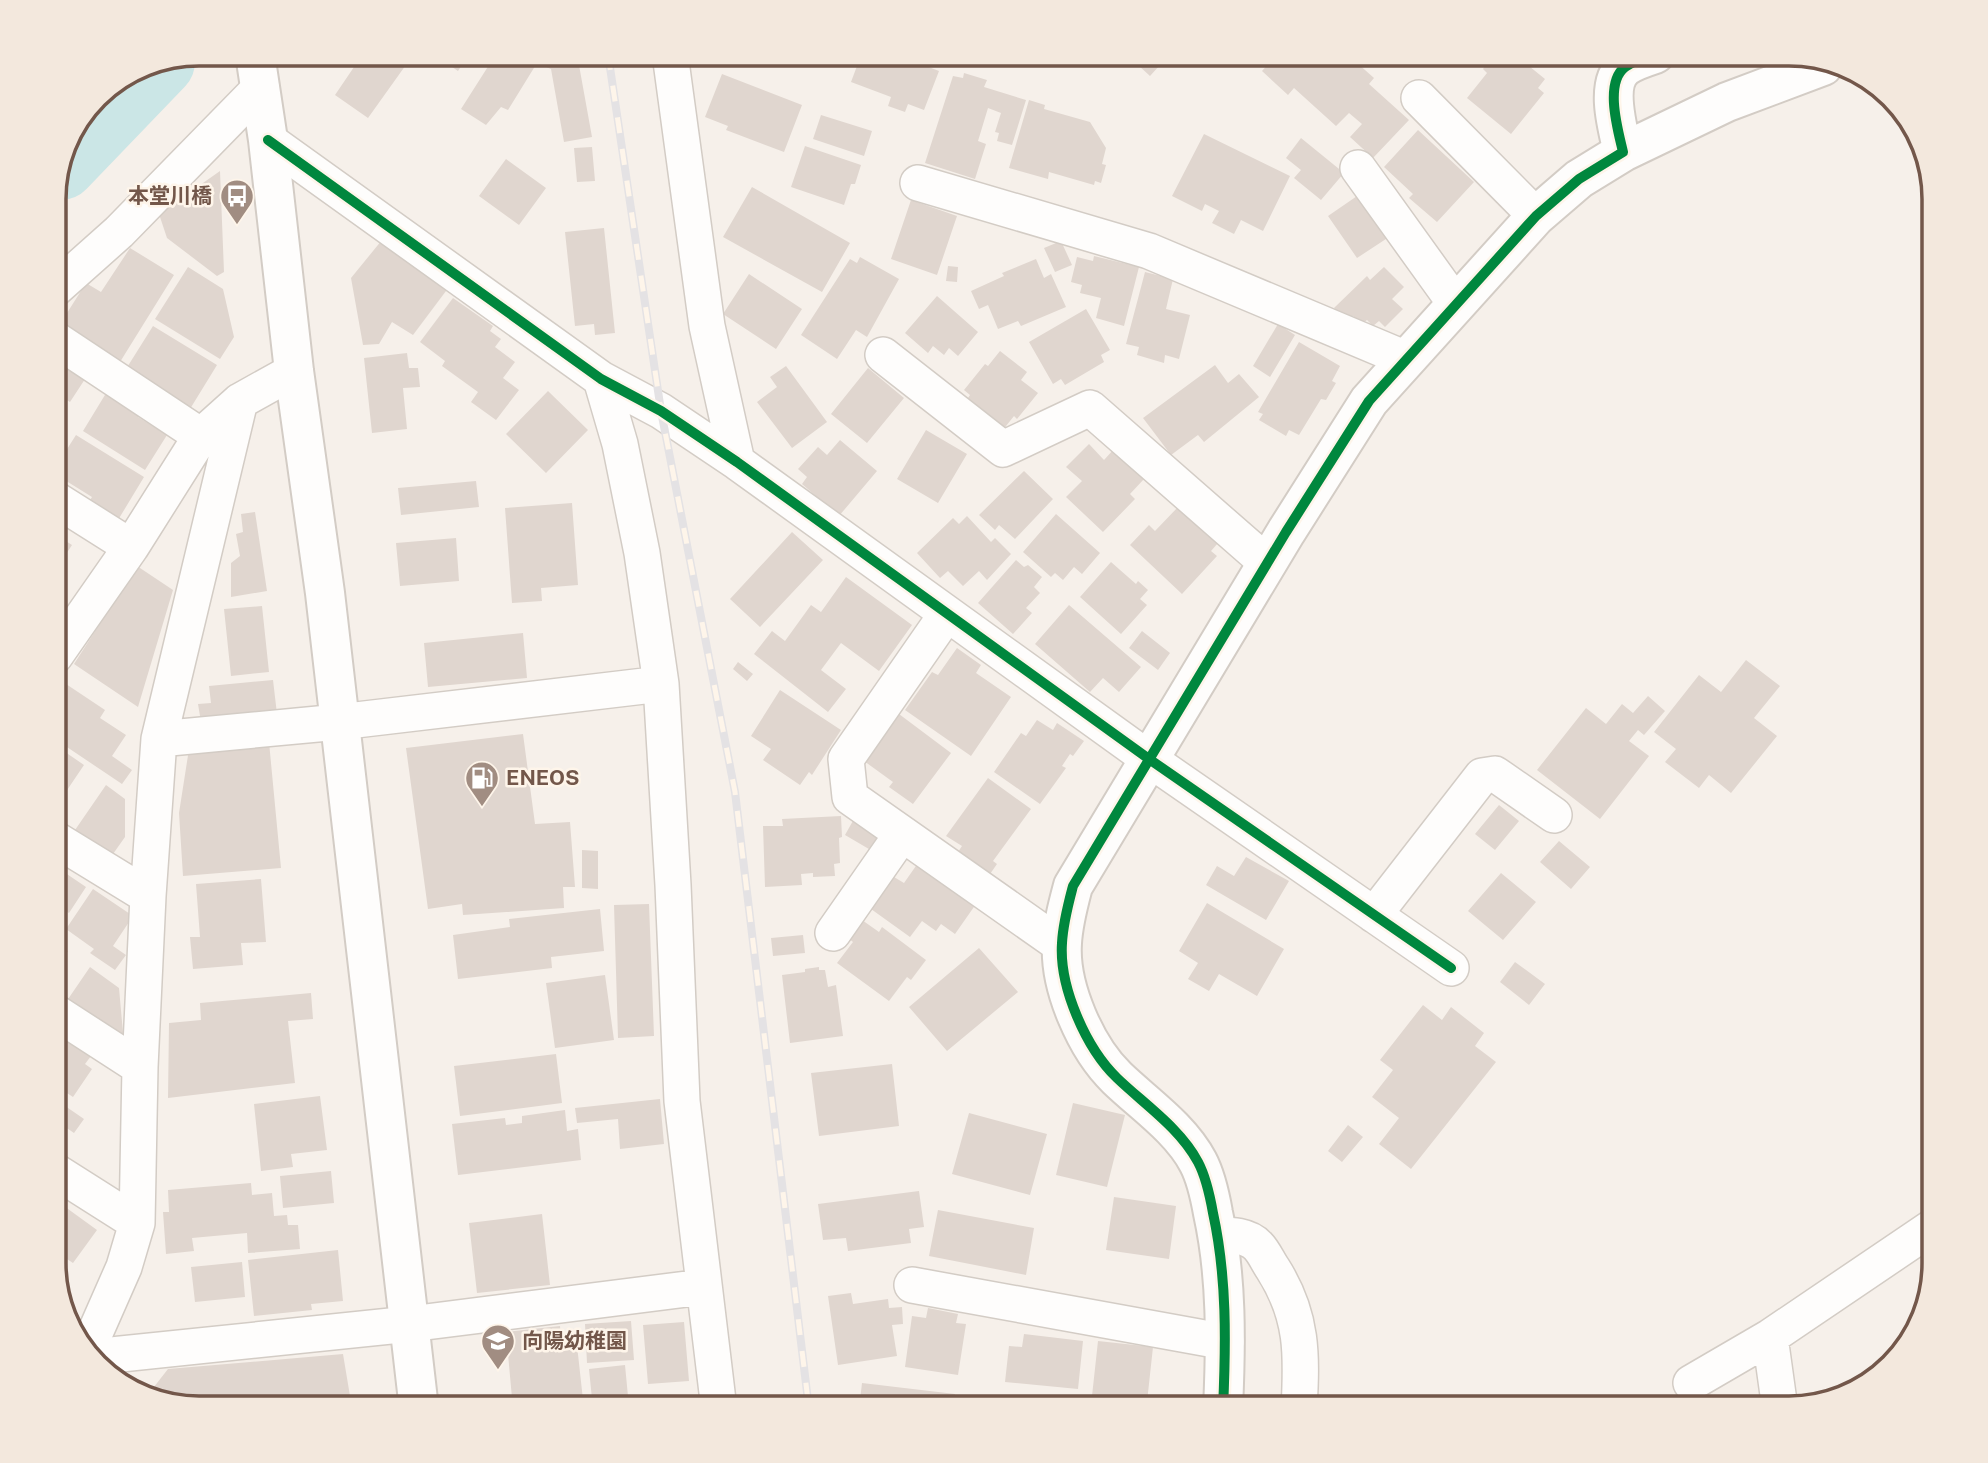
<svg xmlns="http://www.w3.org/2000/svg" width="1988" height="1463" viewBox="0 0 1988 1463" font-family="'Public Sans','Noto Sans JP',sans-serif">
<style>
.lines{fill:none;stroke-linecap:round;stroke-linejoin:round}
.river{stroke:#cbe6e6;stroke-width:70}
.building{fill:#e0d6cf}
.minor-casing{stroke:#d3ccc5;stroke-width:38}
.tertiary-casing{stroke:#d3ccc5;stroke-width:42}
.minor{stroke:#fefdfc;stroke-width:35}
.tertiary{stroke:#fefdfc;stroke-width:38}
.rail-casing{stroke:#e4e2e4;stroke-width:8}
.rail{stroke:#fef5ea;stroke-width:5;stroke-dasharray:16;stroke-linecap:butt}
.cycleway-casing{stroke:#fef5ea;stroke-width:15}
.cycleway{stroke:#00873e;stroke-width:10}
.labels{text-anchor:middle;stroke-width:5;stroke-linejoin:round;paint-order:stroke}
.poi-label{font-size:21px;font-weight:bold;fill:#73574a;stroke:#fef5ea;text-anchor:start}
.rim{fill:none;stroke:#73574a;stroke-width:3.5}
</style>
<rect width="100%" height="100%" fill="#f6f0ea"/>
<g class="lines">
<!-- river -->
<path class="river" d="M61,165l99,-103"/>
</g>
<!-- building -->
<path class="building" d="M357,54h41l10,8 -40,56 -33,-23 19,-28 -4,-3z
M433,54h36l-11,17z
M496,54h81l15,83 -28,5 -13,-73 -14,-6 -29,47 -7,-3 -15,18 -25,-16z
M875,54h20l44,17 -15,39 -16,-6 -3,8 -17,-6 3,-9 -40,-15 9,-24 12,4z
M1126,54h44l-20,22z
M1277,54h70l27,24 -5,6 40,36 -36,38 -23,-21 12,-13 -13,-11 -13,13 -42,-38 -6,7 -26,-24z
M1494,54h20l31,25 -7,9 6,5 -33,41 -44,-36 20,-25 -4,-4z
M964,73l23,7 -3,7 42,13 -14,45 -15,-4 2,-8 -4,-1 6,-19 -13,-5 -10,33 8,3 -11,35 -50,-16 28,-87 10,2z
M722,74l80,31 -18,47 -58,-22 2,-4 -23,-9z
M1029,100l16,5 -1,4 46,13 16,26 -4,16 4,1 -5,18 -6,-2 -1,4 -45,-13 -1,7 -39,-11z
M821,115l51,16 -8,25 -51,-17z
M1418,130l56,52 -37,40 -28,-24 4,-4 -29,-27z
M1204,134l86,42 -27,55 -22,-11 -7,14 -22,-11 7,-12 -14,-7 -3,7 -30,-15z
M1301,138l43,35 -23,27 -27,-22 7,-8 -15,-12z
M805,146l56,19 -6,19h-4l-7,21 -53,-18z
M592,147l3,34 -18,1 -3,-34z
M506,159l40,29 -27,37 -40,-29z
M220,171l4,101 -7,4 -50,-38 -8,-24z
M752,187l98,56 -28,49 -99,-55z
M1360,194l29,43 -32,21 -29,-42z
M911,200l46,16 -20,59 -46,-16z
M604,228l11,105 -20,2 -1,-11 -19,2 -10,-94z
M382,240l67,47 -36,48 -21,-13 -13,22 -16,1 -12,-67z
M1061,241l11,24 -17,7 -11,-24z
M130,248l44,27 -54,87 -60,-38 26,-41 15,9z
M1094,256l45,11 -15,59 -28,-8 5,-20 -21,-5 2,-8 -11,-3 6,-25 16,4z
M860,257l39,22 -32,58 -11,-7 -19,29 -36,-24 49,-76 7,4z
M1036,259l8,19 7,-4 15,33 -45,19 -3,-5 -20,8 -10,-24 -9,4 -8,-18 33,-15 -2,-3z
M948,266l10,1 -1,15 -11,-1z
M188,267l35,22 11,48 -14,22 -65,-40z
M1384,267l20,20 -12,12 11,10 -18,18 -6,-6 -6,5 -6,-6 -5,4 -9,-8 -5,6 -14,-14 33,-32 3,4z
M1145,272l28,7 -7,30 24,6 -11,44 -14,-4 -1,8 -27,-8 2,-8 -13,-3z
M749,274l53,35 -26,40 -53,-35z
M937,296l41,36 -20,24 -9,-8 -5,7 -11,-9 -5,7 -23,-20z
M453,298l40,28 -3,5 11,8 -6,8 20,15 -12,16 16,12 -23,30 -25,-18 7,-10 -36,-26 3,-5 -25,-19z
M1086,309l24,41 -9,5 3,7 -39,23 -4,-6 -8,5 -24,-42z
M1278,324l17,11 -25,42 -17,-11z
M153,326l64,39 -27,44 -64,-40z
M1299,342l41,24 -8,15 4,2 -10,17 -5,-1 -22,36 -10,-5 -3,6 -27,-16 4,-6 -5,-2z
M1000,351l27,21 -6,8 17,13 -21,26 -3,-3 -12,15 -36,-30 4,-6 -6,-5 21,-26 3,2z
M407,353l2,15h9l2,19 -17,1 4,41 -35,4 -8,-75z
M55,356l32,20 -17,26 -13,-8 -2,4z
M1215,365l13,18 11,-9 20,23 -55,45 -6,-7 -27,20 -28,-37z
M786,366l41,56 -35,26 -35,-46 20,-15 -7,-10z
M868,368l36,30 -37,45 -36,-29z
M108,390l34,21 -4,6 29,18 -22,35 -62,-39z
M548,391l40,39 -42,43 -40,-39z
M926,430l41,24 -29,49 -41,-24z
M76,435l68,42 -29,48 -29,-18 6,-10 -37,-23v-6z
M840,440l37,31 -38,45 -37,-32 5,-7 -9,-8 20,-22 9,8z
M1089,444l15,16 10,-11 30,30 -14,15 5,5 -32,33 -37,-35 16,-16 -16,-14z
M1024,471l29,28 -38,40 -16,-14 -4,5 -16,-15z
M476,481l3,26 -78,8 -3,-27z
M572,503l6,82 -37,3 1,13 -30,2 -7,-95z
M1178,507l40,36 -7,8 6,5 -35,38 -52,-49 19,-20 6,6z
M255,512l12,79 -36,6v-34l9,-7 -4,-22 7,-2 -2,-18z
M1056,514l44,39 -18,21 -8,-7 -11,13 -8,-7 -4,4 -28,-25z
M967,516l24,26 4,-4 16,16 -24,26 -8,-9 -16,15 -15,-15 -8,7 -23,-25 36,-35 6,6z
M792,532l31,28 -63,67 -30,-28z
M55,534l17,11 -17,26z
M456,538l3,43 -59,5 -4,-43z
M1016,560l8,7 4,-2 14,12 -8,10 6,6 -14,15 6,5 -19,21 -35,-31z
M1111,562l25,22 2,-3 10,9 -8,9 7,6 -26,29 -41,-37z
M137,566l36,24 -35,117 -64,-43z
M846,577l66,48 -33,46 -38,-28 -20,27 25,19 -18,23 -74,-58 18,-23 13,10 26,-36 10,7z
M1069,605l72,62 -22,25 -16,-14 -13,14 -55,-48z
M262,606l7,66 -38,4 -7,-67z
M1142,631l28,22 -12,17 -29,-22z
M523,633l4,45 -99,9 -4,-44z
M957,648l24,17 -5,8 35,24 -40,59 -66,-46 27,-38 6,3z
M1746,660l34,26 -26,32 23,18 -46,57 -22,-18 -10,13 -34,-26 11,-13 -22,-17 45,-57 22,17z
M738,662l15,12 -6,7 -14,-12z
M273,680l4,34 -76,8 -3,-18 13,-1 -2,-17z
M66,684l39,26 -5,8 26,17 -14,21 20,14 -10,14 -67,-45v-38z
M780,690l61,40 -29,45 -3,-3 -9,13 -37,-25 8,-11 -20,-13z
M1648,696l17,15 -21,24 -6,-5 -9,11 20,15 -49,63 -63,-49 49,-62 20,16 16,-20 11,9z
M899,714l52,39 -38,51 -24,-17 4,-5 -29,-21z
M1037,720l16,10 4,-7 27,18 -11,15 -3,-2 -8,12 4,2 -26,36 -46,-32 27,-39 5,3z
M523,734l12,90 35,-2 5,65h-12l1,21 -101,7 -1,-11 -34,5 -22,-161z
M269,742l12,126 -98,8 -4,-63 10,-64z
M55,745l29,20 -29,43z
M988,778l43,31 -38,52 4,3 -7,10 -32,-22 4,-6 -16,-10z
M106,785l19,14v38l-12,17 -38,-24z
M1499,805l20,16 -24,29 -20,-16z
M841,816l1,21 -3,1 1,25 -6,1 1,12 -22,1v-4l-12,1 1,11 -37,2 -2,-61h20l-1,-7z
M854,819l29,16 -9,17 -29,-17z
M1559,841l31,26 -19,22 -31,-27z
M582,850l16,1v38l-16,-1z
M1246,857l43,24 -23,39 -60,-35 11,-19 17,10z
M918,863l58,41 -21,30 -14,-10 -5,7 -14,-10 -12,16 -39,-28 23,-32 10,6z
M55,866l31,21 -17,26 -9,-6 -5,8z
M1501,873l35,29 -33,38 -35,-29z
M261,879l5,63 -25,1 2,22 -50,4 -3,-32h10l-4,-53z
M93,889l40,27 -20,30 13,9 -11,15 -25,-17 4,-4 -28,-20z
M1207,903l77,46 -27,47 -38,-22 -10,17 -21,-12 10,-16 -19,-12z
M649,904l5,132 -36,2 -4,-133z
M600,909l4,42 -53,6 1,11 -94,11 -5,-44 57,-8 -1,-8z
M862,920l17,12 3,-5 44,33 -15,20 -4,-3 -18,24 -52,-38 16,-21 -5,-4z
M55,931l5,4 -5,7 13,9 -13,20z
M803,935l2,18 -32,3 -2,-18z
M979,948l39,44 -71,59 -38,-44z
M1515,962l30,22 -16,21 -29,-23z
M90,967l29,21 4,45 -3,9 -56,-37z
M819,967v3h6l3,17 8,-2 7,51 -53,7 -8,-68 23,-3v-3z
M605,975l9,65 -59,8 -9,-65z
M311,993l2,26 -25,2 7,62 -127,15 1,-75 32,-3 -1,-17z
M1423,1005l19,15 9,-13 33,26 -9,13 21,16 -85,107 -32,-25 20,-26 -27,-21 21,-27 -13,-10z
M55,1032l36,24 -6,8 7,5 -19,28 -18,-12z
M556,1054l6,49 -102,13 -6,-50z
M892,1064l7,62 -80,10 -8,-63z
M320,1096l7,54 -36,4 2,13 -32,4 -7,-67z
M55,1099l29,20 -10,14 -19,-13z
M660,1099l4,45 -44,5 -2,-30 -41,4 -2,-15z
M1073,1103l52,12 -18,72 -51,-12z
M565,1110l2,21 11,-2 3,31 -123,15 -6,-51 53,-6 1,7 16,-2v-7z
M969,1113l78,21 -17,61 -78,-21z
M1348,1125l15,12 -21,25 -14,-11z
M331,1171l3,32 -51,5 -3,-32z
M251,1183l1,12 20,-2 2,23 13,-1 1,10h10l2,24 -52,4 -1,-20 -55,5 2,13 -28,3 -3,-42h6l-1,-22z
M919,1191l5,36 -15,2 2,14 -63,8 -2,-13 -23,2 -5,-36z
M1114,1197l62,9 -7,53 -63,-9z
M57,1201l40,29 -24,33 -18,-12v-46z
M938,1210l96,18 -8,47 -97,-19z
M542,1214l8,71 -73,8 -8,-70z
M338,1250l5,51 -32,3 1,6 -58,6 -6,-56z
M242,1262l3,35 -50,5 -4,-35z
M851,1293l2,11 35,-5 1,9 13,-1 1,17 -11,1 5,31 -59,9 -10,-69z
M928,1308l30,6 -2,9 10,1 -8,51 -53,-8 7,-51 14,2z
M631,1321l3,39 -47,3 -2,-39z
M684,1322l5,59 -41,3 -5,-59z
M560,1326l1,11 15,-1 8,73h-71l-7,-77z
M1024,1334l59,7 -5,48 -73,-7 4,-36 13,1z
M1098,1341l55,6 -6,55 -55,-6z
M343,1354l9,54 -153,1 -49,-17 18,-23z
M625,1365l4,42 -36,2 -4,-40z
M862,1383l93,11 -2,15h-94z
M970,1403l40,4v2h-41z"/>
<g class="lines">
<!-- minor casing -->
<g class="minor-casing">
<path id="minor" d="M670,54l37,272 30,136
M1419,98l117,118
M268,140l333,239 60,32 76,51 412,297 302,209
M1358,168l97,135
M918,183l231,68 257,108
M55,289l64,-57 142,-145
M55,339l146,97
M883,355l120,94 87,-41 177,155
M601,379l19,65 22,109 19,131 12,201 9,216 37,308
M55,499l76,48
M946,615l-100,144 4,38 212,149
M55,656l76,-109 70,-111 39,-35 54,-30
M159,739l180,-17 322,-38
M55,839l93,57
M1374,915l108,-139 13,-2 59,41
M833,933l69,-99
M55,1012l85,55
M55,1171l82,52
M1218,1235c13,0 30,0 40,11 6,6 10,16 15,23 30,47 29,86 26,140
M912,1285l314,57
M1770,1337l10,72
M87,1351l37,-84 13,-44 3,-156 8,-171 11,-157 81,-338
M92,1357l318,-33 293,-37
M1691,1383l79,-46 164,-111"/>
</g>
<!-- tertiary casing -->
<g class="tertiary-casing">
<path id="tertiary" d="M255,54l13,86 26,231 31,222 94,816
M1623,152l104,-50 96,-36
M1223,1409c3,-66 4,-132 -10,-196 -3,-17 -7,-36 -15,-51 -18,-34 -54,-58 -81,-84 -31,-30 -58,-91 -55,-135 1,-20 6,-38 11,-57l213,-354 83,-131 167,-185 43,-37 44,-27c-5,-22 -19,-69 2,-85 8,-6 21,-10 30,-13"/>
</g>
<!-- minor -->
<use href="#minor" class="minor"/>
<!-- tertiary -->
<use href="#tertiary" class="tertiary"/>
<!-- rail casing -->
<g class="rail-casing">
<path id="rail" d="M608,54l53,357 74,381 74,617"/>
</g>
<!-- rail -->
<use href="#rail" class="rail"/>
<!-- cycleway casing -->
<g class="cycleway-casing">
<path id="cycleway" d="M268,140l333,239 60,32 76,51 412,297 302,209
M1223,1409c3,-66 4,-132 -10,-196 -3,-17 -7,-36 -15,-51 -18,-34 -54,-58 -81,-84 -31,-30 -58,-91 -55,-135 1,-20 6,-38 11,-57l213,-354 83,-131 167,-185 43,-37 44,-27c-5,-22 -19,-69 2,-85 8,-6 21,-10 30,-13"/>
</g>
<!-- cycleway -->
<use href="#cycleway" class="cycleway"/>
</g>
<!-- icons -->
<defs>
<g id="bus-pin" transform="scale(1.75)"><path d="M0 17L-7.5 6A9.5 9.5 0 1 1 7.5 6Z" fill="#a18d82" stroke="#fef5ea"/><path d="M-5-6H5V4H4V6H2V4H-2V6H-4V4H-5ZM-3.5-4V0h7V-4ZM-3.5 1.2v1.5H-2V1.2ZM2 1.2v1.5H3.5V1.2Z" fill="#fff"/></g>
<g id="fuel-pin" transform="scale(1.75)"><path d="M0 17L-7.5 6A9.5 9.5 0 1 1 7.5 6Z" fill="#a18d82" stroke="#fef5ea"/><path d="M-5.5-6h7V0h2V4h1.3V-2.5L3-4.5l.8-.8L6-3V5H2.5V1h-1V6h-7ZM-4.2-4.7v3.2H.2V-4.7Z" fill="#fff"/></g>
<g id="school-pin" transform="scale(1.75)"><path d="M0 17L-7.5 6A9.5 9.5 0 1 1 7.5 6Z" fill="#a18d82" stroke="#fef5ea"/><path d="M0-5L7-2L0 1L-7-2ZM-4 1L0 2.5L4 1V4Q0 6-4 4Z" fill="#fff"/></g>
</defs>
<g fill-rule="evenodd">
<use href="#bus-pin" x="237" y="196"/>
<use href="#fuel-pin" x="482" y="778"/>
<use href="#school-pin" x="498" y="1341"/>
</g>
<g class="labels">
<!-- poi labels -->
<g class="poi-label">
<text x="212" y="203" text-anchor="end">本堂川橋</text>
<text x="506" y="785">ENEOS</text>
<text x="522" y="1348">向陽幼稚園</text>
</g>
</g>
<!-- crop -->
<path d="M0 0H1988V1463H0ZM199 66H1789A133 133 0 0 1 1922 199V1263A133 133 0 0 1 1789 1396H199A133 133 0 0 1 66 1263V199A133 133 0 0 1 199 66Z" fill="#f3e8dd" fill-rule="evenodd"/>
<path class="rim" d="M199 66H1789A133 133 0 0 1 1922 199V1263A133 133 0 0 1 1789 1396H199A133 133 0 0 1 66 1263V199A133 133 0 0 1 199 66Z"/>
</svg>
